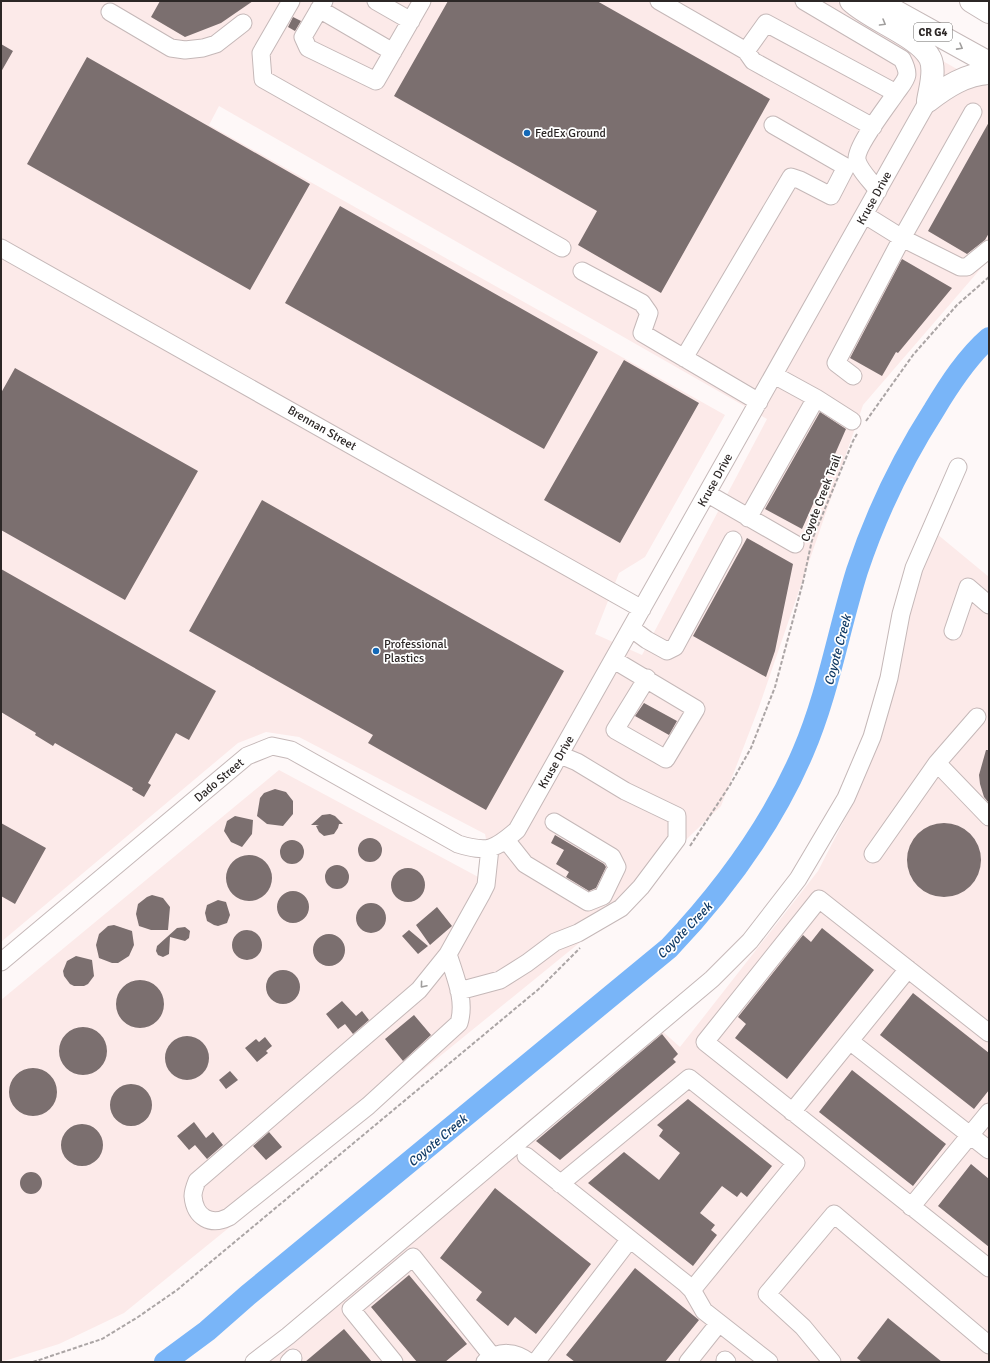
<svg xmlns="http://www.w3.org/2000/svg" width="990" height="1363" viewBox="0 0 990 1363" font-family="Signika,sans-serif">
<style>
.built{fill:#fceae9;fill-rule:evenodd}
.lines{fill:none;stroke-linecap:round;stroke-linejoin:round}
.river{stroke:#79b5f8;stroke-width:22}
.building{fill:#7b6f6f}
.minor-casing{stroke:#c5b8b8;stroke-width:19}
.highway-casing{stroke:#c5b8b8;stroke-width:24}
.path{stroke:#aba5a5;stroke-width:2;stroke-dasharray:4 2;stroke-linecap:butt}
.minor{stroke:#fff;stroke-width:17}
.highway{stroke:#fff;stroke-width:22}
.oneway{stroke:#a09e9d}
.poi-dot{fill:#1368b6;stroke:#fff;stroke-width:1.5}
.labels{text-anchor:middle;stroke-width:3.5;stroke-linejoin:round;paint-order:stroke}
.shield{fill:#fff;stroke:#6b6867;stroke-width:1}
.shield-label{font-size:11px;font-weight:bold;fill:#2c2726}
.poi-label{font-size:12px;fill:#2c2726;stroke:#fff;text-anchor:start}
.street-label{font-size:12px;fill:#2c2726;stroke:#fff}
.water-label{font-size:13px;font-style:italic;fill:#113b66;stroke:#fff}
</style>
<rect width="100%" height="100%" fill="#fef8f8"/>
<!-- built -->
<path class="built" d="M1,1h835l153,86v172l-126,146 -104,302 -38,99 -143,138 -454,369 -65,31 -58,18v-362l278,-230 216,116 -10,-52 -186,-97 -33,-5 -28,11 -237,199zM219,106l548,313 -125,236 -47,-21 24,-61 26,-16 80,-142 -516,-290z
M937,534l52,43v785h-724l396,-332 19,17 138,-176 34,-66 27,-65 39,-160z"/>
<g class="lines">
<!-- river -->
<path class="river" d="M165,1362l42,-31 41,-36 421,-347c55,-58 102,-121 134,-196 25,-58 35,-120 54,-181 19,-57 45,-111 77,-161 15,-25 33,-53 55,-72"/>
</g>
<!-- building -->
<path class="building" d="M160,1h93l-32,22 -36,14 -34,-20z
M448,1h149l173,98 -109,194 -83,-48 19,-34 -203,-115z
M293,17l8,4 -6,10 -7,-4z
M1,44l12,7 -12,21z
M87,57l223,127 -60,106 -223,-126z
M989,122v111l-4,7 -18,14 -39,-23z
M340,206l258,146 -54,97 -259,-146z
M902,259l50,29 -54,65 -2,-1 -14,24 -32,-18z
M624,360l75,43 -79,140 -76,-43z
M15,368l183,103 -73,129 -124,-70v-137z
M820,412l26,17 -44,100 -37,-20z
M262,500l302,171 -78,139 -118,-67 5,-8 -184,-104z
M747,538l46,26 -18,87 -9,26 -73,-41z
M1,569l215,122 -27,49 -13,-7 -28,50 3,2 -7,12 -12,-7 1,-2 -78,-45 -2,3 -18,-11 1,-2 -35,-21z
M644,703l33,18 -8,14 -34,-19z
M986,750h3v53l-5,-6 -4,-13 -1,-9z
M275,789l11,3 7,9v13l-10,12 -16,-2 -10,-8 3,-18 4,-5z
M330,814l5,2 8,8h-4l-1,4 -4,6 -10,2 -5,-4 -3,-6 3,-1h-8l11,-10z
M235,816l18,4 -1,14 -10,13 -11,-5 -7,-11 3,-10z
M1,823l45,25 -31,56 -14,-8z
M907 860a37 37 0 1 1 74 0a37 37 0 1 1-74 0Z
M555,835l49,29 2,3 -10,21 -7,3 -23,-14 3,-5 -13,-8 8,-14 -13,-7z
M358 850a12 12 0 1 1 24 0a12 12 0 1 1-24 0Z
M280 852a12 12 0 1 1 24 0a12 12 0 1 1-24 0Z
M226 878a23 23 0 1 1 46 0a23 23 0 1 1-46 0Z
M325 877a12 12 0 1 1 24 0a12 12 0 1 1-24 0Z
M391 885a17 17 0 1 1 34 0a17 17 0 1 1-34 0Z
M277 907a16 16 0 1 1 32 0a16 16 0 1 1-32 0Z
M152,895l11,3 7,9 -2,23h-17l-12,-4 -3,-12 2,-10 9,-7z
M218,900l8,2 4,13 -3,8 -9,3 -4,-1 -7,-4 -2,-8 2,-8z
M356 918a15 15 0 1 1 30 0a15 15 0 1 1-30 0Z
M437,907l15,19 -22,19 -14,-20z
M114,925l18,6 2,14 -5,11 -11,7h-6l-13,-5 -3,-13 3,-11 9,-8z
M185,927l5,4 -1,7 -4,3 -15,-4 -1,17 -6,3 -5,-2 -2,-4 1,-5 20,-18z
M822,928l52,42 -87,109 -52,-41 11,-14 -8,-7 65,-82 8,7z
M232 945a15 15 0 1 1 30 0a15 15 0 1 1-30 0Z
M409,930l19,16 -10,8 -16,-18z
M313 950a16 16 0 1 1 32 0a16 16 0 1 1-32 0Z
M76,956l16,4 2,16 -6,8 -4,2h-10l-4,-2 -6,-8 -1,-5 4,-10z
M266 987a17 17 0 1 1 34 0a17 17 0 1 1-34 0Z
M116 1004a24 24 0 1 1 48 0a24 24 0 1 1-48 0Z
M913,993l76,60v37l-15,19 -94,-74z
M342,1001l14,15 6,-5 7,9 -16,14 -8,-10 -7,5 -12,-15z
M414,1015l17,20 -28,26 -18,-22z
M59 1051a24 24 0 1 1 48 0a24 24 0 1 1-48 0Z
M662,1034l16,20 -5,5 3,3 -116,98 -24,-19z
M165 1058a22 22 0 1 1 44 0a22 22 0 1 1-44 0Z
M265,1037l7,9 -6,5 2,2 -11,9 -12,-14 11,-9 3,3z
M9 1092a24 24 0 1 1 48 0a24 24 0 1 1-48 0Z
M852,1070l94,74 -33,42 -94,-74z
M230,1071l8,9 -12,9 -7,-9z
M110 1105a21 21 0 1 1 42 0a21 21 0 1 1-42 0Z
M688,1099l84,67 -25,31 -6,-5 -4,5 -15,-11 -22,27 15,12 -4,5 6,5 -24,31 -105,-83 36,-31 35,28 21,-27 -21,-17 4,-6 -6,-5z
M194,1122l12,16 7,-6 10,13 -16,14 -12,-14 -6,5 -12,-14z
M61 1145a21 21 0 1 1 42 0a21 21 0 1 1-42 0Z
M269,1132l13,15 -16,13 -13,-14z
M971,1164l18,15v68l-51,-41z
M20 1183a11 11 0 1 1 22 0a11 11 0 1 1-22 0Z
M495,1188l96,76 -55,70 -21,-17 -7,9 -32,-26 6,-8 -42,-34z
M635,1268l64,52 -34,42h-90l-9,-7z
M409,1275l58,69 -22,18h-28l-46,-55z
M888,1318l54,44h-80l-5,-4z
M344,1329l28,33h-67z"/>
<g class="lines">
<!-- minor casing -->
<g class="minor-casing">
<path id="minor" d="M291,1l-30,52 2,26 299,169
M324,1l-21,36 5,11 68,33 46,-80
M376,1l35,20
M659,1l87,50 20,-28 130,70c-8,12 -41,54 -39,67 2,10 15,22 21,31
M804,1l98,58c9,17 5,19 -6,34
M319,9l74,43
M110,12l61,36 14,2 18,-2 13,-4 27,-21
M746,51l7,10 120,66
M865,215l37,23 71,-126
M1,248l641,361
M582,271l60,32 7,10 -7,20 117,69
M684,358l107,-181 9,3 31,16 15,-29 -73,-42
M774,375l42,23 36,23
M853,376l-17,-13 66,-125 58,29h7l22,-18
M708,494l87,50
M748,518l68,-120
M632,629l15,11 20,11 8,-4 58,-107
M953,631l15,-44 21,18
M614,660l82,49 -30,50 -51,-29 32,-52
M937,763l52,54
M506,840l19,24 63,38 15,-6 14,-29 -5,-10 -58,-35
M873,854l64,-91 40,-46
M448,954c7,23 18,46 11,69l-91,83 -139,111c-18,9 -34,1 -36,-21 0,-5 2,-10 4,-15l222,-191 29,-36 34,-61 4,-8 4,-37
M1,962l246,-206 25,-10 19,4 167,94c30,9 36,6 59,-14l411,-729
M459,991l41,-11 27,-17 28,-21 23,-9 43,-25 20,-21 36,-48v-23l-52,-25 -48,-29 -17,-7
M989,1033l-170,-134 -114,143 284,226
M851,1042l138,108
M792,1112l116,-143
M526,1156l159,127 7,7 12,21 65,51
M560,1184l129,-106 107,85 -104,127
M911,1207l78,-95
M725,1360l2,2
M254,1362l34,-26 424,-357 38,-38 48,-62 48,-81 26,-61 17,-59 12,-64 13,-46 44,-101
M289,1362l4,-4
M394,1362l-43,-53 62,-52 79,99
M485,1362c14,-12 30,-11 44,0
M536,1362l94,-123
M688,1362l31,-39
M832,1362l-29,-35 -36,-33 67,-80 155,131"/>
</g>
<!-- highway casing -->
<g class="highway-casing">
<path id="highway" d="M851,1c20,19 68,35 79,57 6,12 0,30 -2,43
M877,1l112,62
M971,1l18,11
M928,101c18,-14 38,-27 61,-28"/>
</g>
<!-- path -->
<path class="path" d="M866,421l47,-66 44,-50 32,-28
M690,846l40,-61 21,-37 24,-61 28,-105 9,-42 41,-99 4,-7
M33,1362l69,-23 36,-22 39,-27 363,-302 40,-40"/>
<!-- minor -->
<use href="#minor" class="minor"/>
<!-- highway -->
<use href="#highway" class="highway"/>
</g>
<!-- one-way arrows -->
<defs><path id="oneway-chevron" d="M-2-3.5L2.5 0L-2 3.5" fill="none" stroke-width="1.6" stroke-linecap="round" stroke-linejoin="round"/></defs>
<g class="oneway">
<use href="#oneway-chevron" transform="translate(883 23) rotate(30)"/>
<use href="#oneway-chevron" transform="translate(960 47) rotate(29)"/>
<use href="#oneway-chevron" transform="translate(423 985) rotate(130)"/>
</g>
<!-- markers -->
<g class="poi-dot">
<circle cx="527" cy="133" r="4"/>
<circle cx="376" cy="651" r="4"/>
</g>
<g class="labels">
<!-- shield labels -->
<rect class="shield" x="914" y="23" width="38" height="18" rx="3"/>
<g class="shield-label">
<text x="933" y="36">CR G4</text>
</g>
<!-- poi labels -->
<g class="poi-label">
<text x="535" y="137">FedEx Ground</text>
<text x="384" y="648">Professional<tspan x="384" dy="14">Plastics</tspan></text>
</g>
<!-- street labels -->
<g class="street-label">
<text transform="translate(874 198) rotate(-61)" y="4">Kruse Drive</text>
<text transform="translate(322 428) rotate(30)" y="4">Brennan Street</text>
<text transform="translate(715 480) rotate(-61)" y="4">Kruse Drive</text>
<text transform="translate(821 498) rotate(-69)" y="4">Coyote Creek Trail</text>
<text transform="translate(556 762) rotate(-60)" y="4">Kruse Drive</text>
<text transform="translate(219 780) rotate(-40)" y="4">Dado Street</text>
</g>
<!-- water labels -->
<g class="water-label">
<text transform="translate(837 650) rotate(-75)" y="5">Coyote Creek</text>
<text transform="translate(684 930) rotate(-46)" y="5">Coyote Creek</text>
<text transform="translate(437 1140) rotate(-40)" y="5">Coyote Creek</text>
</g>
</g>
<!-- border -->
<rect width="990" height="1363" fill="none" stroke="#2c2726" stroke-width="4"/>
</svg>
